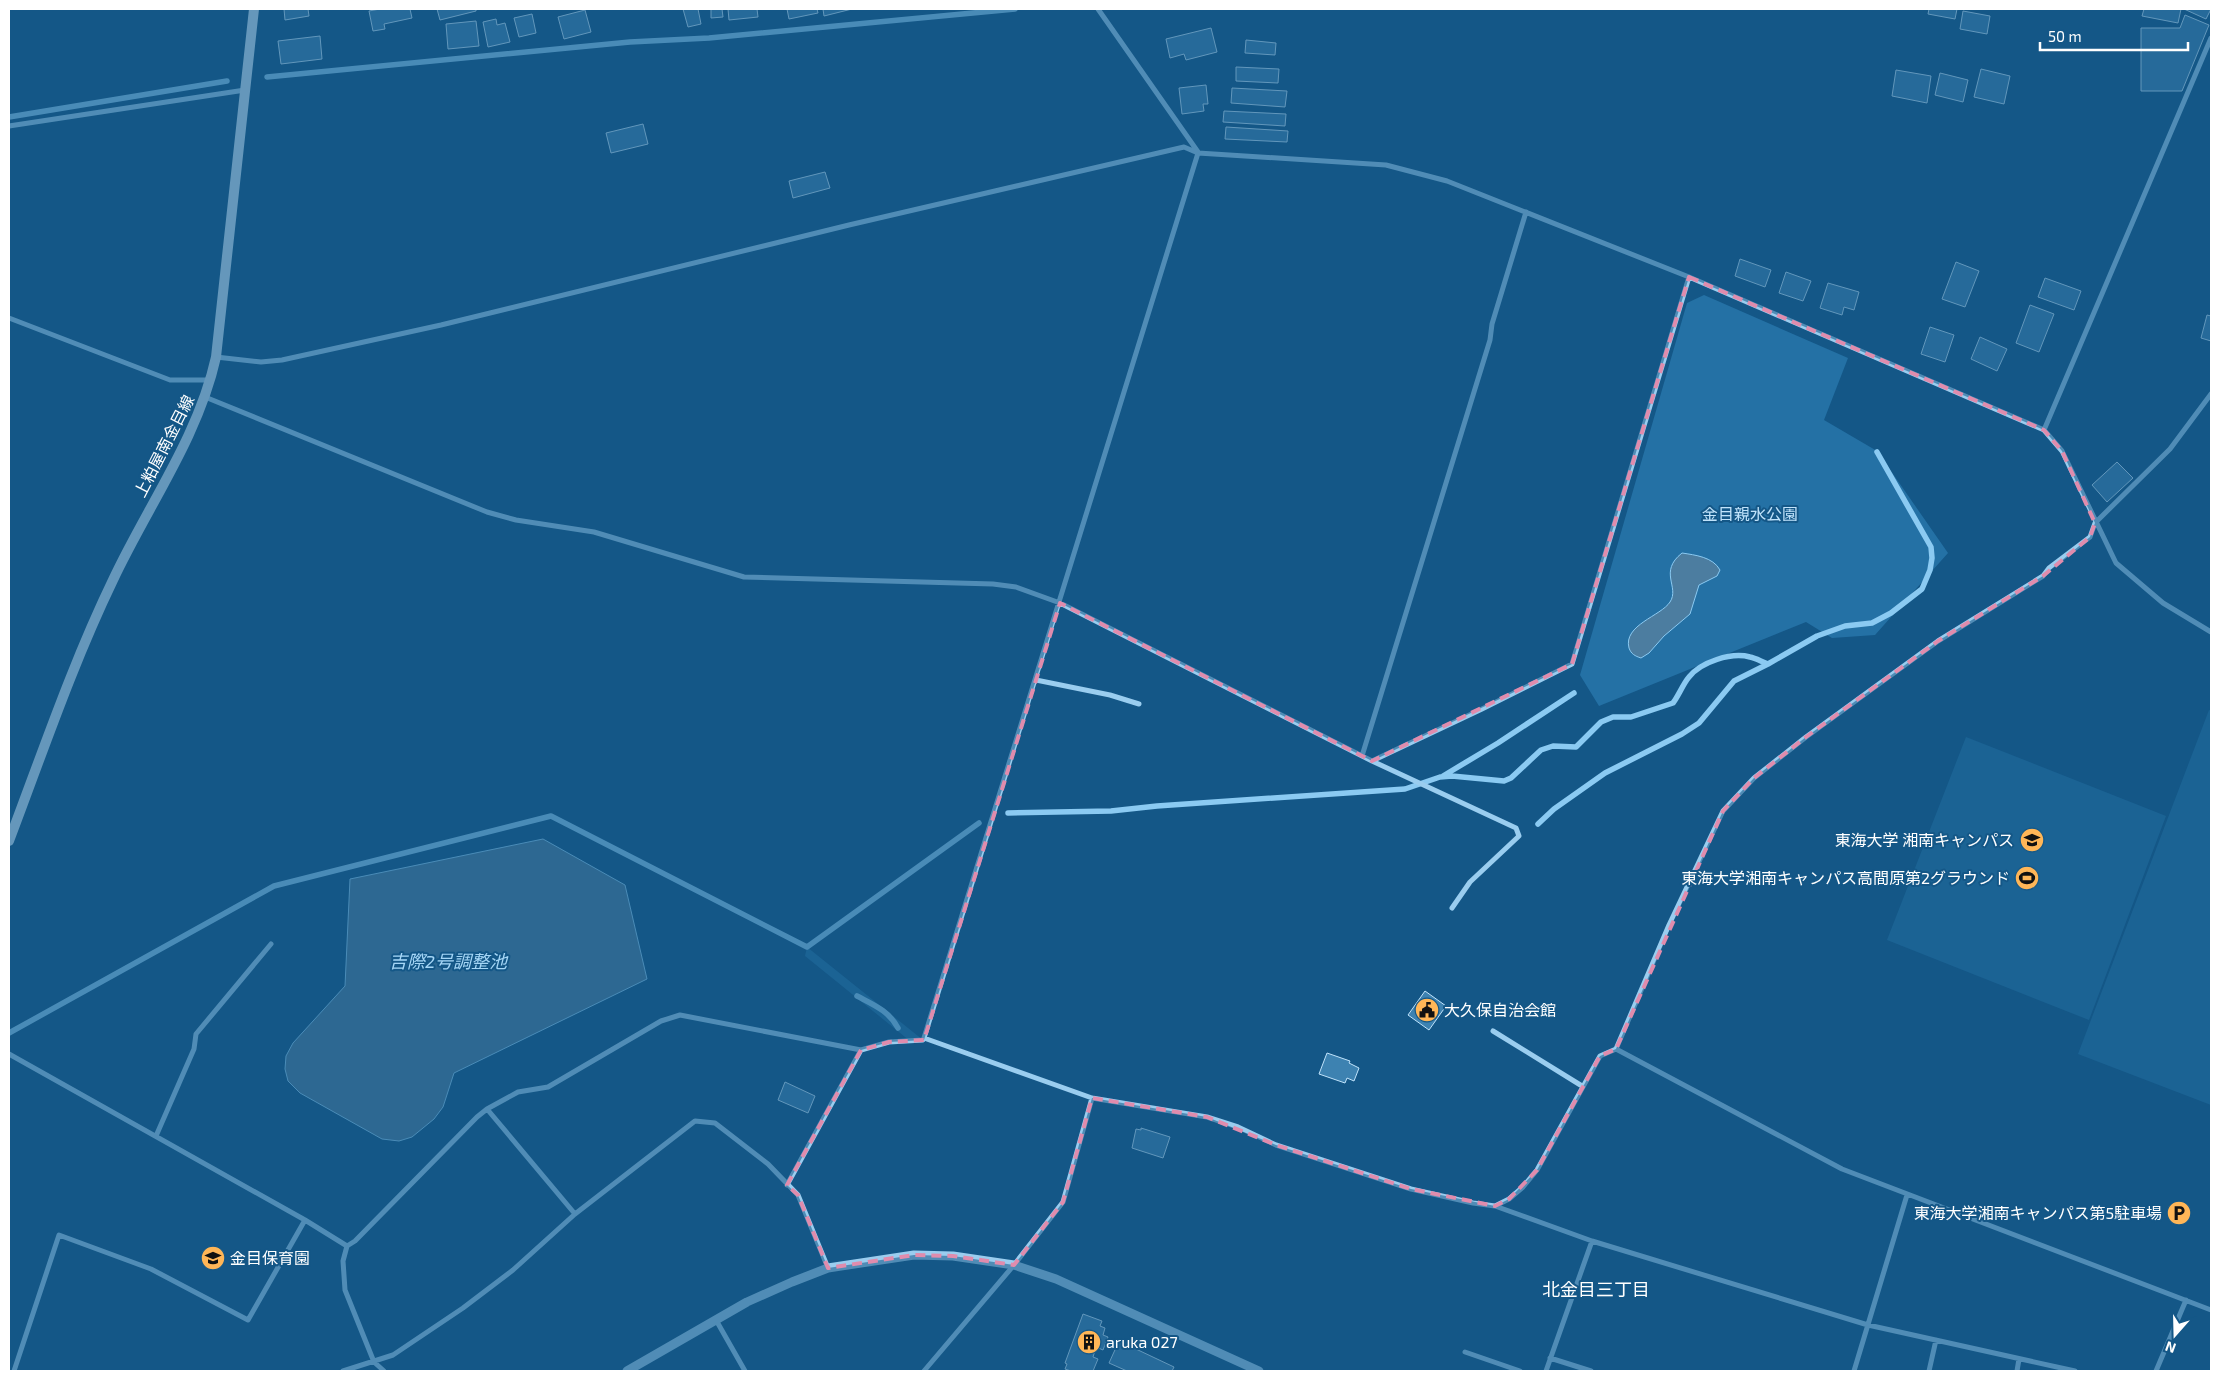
<svg xmlns="http://www.w3.org/2000/svg" width="2220" height="1380" viewBox="0 0 2220 1380" font-family="'Exo 2','Noto Sans JP',sans-serif">
<style>
.green{fill:#2471a5}
.water{fill:#4c7da0;stroke:#8bcaf2}
.lines{fill:none;stroke-linecap:round;stroke-linejoin:round}
.stream{stroke:#8bcaf2;stroke-width:5.5}
.building{fill:#3d82b1;stroke:#c0e3fb}
.minor{stroke:#9acdef;stroke-width:5}
.tertiary{stroke:#9acdef;stroke-width:9}
.secondary{stroke:#c7e5fa;stroke-width:10}
.marked{fill:none;stroke:#e08cad;stroke-width:4;stroke-dasharray:10 6;stroke-linejoin:round}
.labels{text-anchor:middle;stroke-width:4;stroke-linejoin:round;paint-order:stroke}
.street-label{font-size:16px;fill:#fff;stroke:#145787}
.park-label{font-size:16px;fill:#c0e3fb;stroke:#145787}
.poi-label{font-size:16px;fill:#fff;stroke:#145787;text-anchor:end}
.water-label{font-size:18px;font-style:italic;fill:#a5d6f6;stroke:#145787}
.neighbourhood-label{font-size:18px;fill:#fff;stroke:#145787}
</style>
<rect width="100%" height="100%" fill="#145787"/>
<!-- green -->
<path class="green" d="M1704,295l144,63 -24,62 53,31 71,102 -73,82 -43,3 -26,-16 -207,84 -19,-31 107,-372z
M2209,710l2,1v394l-133,-51z
M1966,737l200,79 -77,204 -202,-80z
M807,947l116,93 -13,1 -105,-85z"/>
<!-- water -->
<path class="water" d="M1682,553c13,2 31,4 38,17l-3,6 -18,9 -9,29 -26,22 -15,17 -8,5c-6,-2 -10,-4 -12,-10 -6,-23 32,-32 41,-46 10,-15 -12,-30 12,-49z
M543,839l82,46 22,94 -193,94 -11,34 -9,12 -22,18 -13,4 -17,-2 -82,-46 -12,-12 -3,-12 1,-13 7,-13 52,-57 5,-107z"/>
<g class="lines">
<!-- stream -->
<path class="stream" d="M267,77l363,-35 79,-4 306,-29
M9,117l218,-36
M1443,776l55,-33 76,-50
M1008,813l103,-2 46,-5 248,-17 35,-12 12,-1 52,5 7,-3 30,-28 12,-4 23,1 25,-25 12,-5h18l42,-14c6,-8 10,-19 16,-26 12,-15 42,-25 61,-20 6,1 12,5 18,7l49,-28 28,-10 27,-3 19,-10 31,-24 8,-19 2,-12 -1,-11 -54,-95
M1538,824l16,-15 51,-36 77,-39 17,-11 35,-42 34,-17
M857,996c17,9 32,15 41,32
M9,1033l265,-147 277,-70 256,131 172,-124"/>
</g>
<!-- building -->
<path class="building" d="M284,9h24l1,7 -24,4z
M380,9h30l2,9 -28,6 1,5 -12,2 -4,-20z
M437,9h39v2l-36,9z
M683,9h15l3,15 -13,3z
M711,9h11l1,8 -12,1z
M728,9h29l1,8 -29,3z
M787,9h30l1,4 -29,6z
M823,9h29l-28,7z
M1929,9h28l-2,10 -27,-5z
M2144,9h37l-3,14 -36,-7z
M2184,9h27l-5,10z
M585,10l6,22 -27,7 -6,-22z
M1963,11l27,5 -3,18 -27,-5z
M532,14l4,19 -17,4 -5,-19z
M2185,15l24,10 -27,66h-41v-63h39z
M496,19l1,6 8,-2 5,19 -22,5 -5,-25z
M476,21l3,25 -31,3 -2,-25z
M1211,28l6,24 -31,8 -2,-6 -14,4 -4,-19z
M320,36l2,23 -41,5 -3,-23z
M1246,40l30,3 -1,12 -30,-2z
M1236,67l43,2 -1,14 -42,-2z
M1981,69l29,7 -6,28 -30,-7z
M1896,70l35,6 -4,27 -35,-7z
M1940,73l28,7 -5,22 -28,-7z
M1206,85l2,19h-5l1,7 -22,3 -3,-26z
M1232,88l55,3 -2,16 -54,-4z
M1224,111l62,3 -1,12 -62,-4z
M643,124l5,20 -37,9 -5,-20z
M1226,127l62,4 -1,11 -62,-3z
M825,172l5,16 -37,10 -4,-17z
M1740,259l31,11 -6,17 -30,-11z
M1956,262l23,9 -14,36 -23,-8z
M1786,272l25,9 -8,20 -24,-8z
M2045,278l36,13 -7,19 -36,-13z
M1828,283l31,9 -5,18 -10,-3 -2,8 -22,-7z
M2030,305l24,9 -15,38 -23,-9z
M2207,315l4,1v25l-10,-3z
M1930,327l24,8 -9,27 -24,-8z
M1980,337l27,12 -10,22 -26,-12z
M2117,462l16,16 -26,24 -15,-17z
M1425,991l21,15 -17,24 -21,-15z
M1327,1053l23,8 -1,2 10,5 -5,13 -7,-3 -2,5 -26,-9z
M785,1082l30,14 -7,17 -30,-13z
M1141,1128l29,9 -7,21 -31,-10 4,-19 5,1z
M1083,1314l19,7 -2,5 5,2 -2,7 5,2 -5,13 -7,-3 -3,10 5,2 -5,12h-22l-6,-2 2,-5 -2,-1z
M1119,1341l55,26 -2,4h-45l-18,-8z"/>
<g class="lines">
<!-- minor -->
<path class="minor" d="M1098,9l100,143
M9,126l236,-36
M9,318l161,62h39
M216,357l45,5 21,-2 159,-35 408,-100 335,-78 14,6 188,12 61,16 242,96 355,153 18,21 54,112 47,40 48,29
M205,397l282,115 29,8 78,12 150,45 249,7 23,3 44,16 312,158 144,67 3,8 -49,46 -18,26
M2044,430l167,-392
M1036,680l74,15 29,9
M1362,756l128,-416 2,-16 34,-112
M1372,761l110,-52 90,-45 117,-387
M1493,1031l89,55
M924,1038l274,-885
M1616,1049l226,120 369,141
M9,1054l296,166 42,26
M487,1109l88,105
M156,1136l38,-87 2,-15 75,-90
M787,1185l74,-135
M1495,1206l97,35 276,84 207,46
M716,1320l29,51
M1465,1352l55,19
M1550,1358l41,13
M14,1371l45,-136 92,34 97,51 57,-100
M343,1371l50,-16 70,-47 50,-38 62,-56 120,-93 20,2 53,41 30,31 30,73
M384,1371l-10,-9 -29,-72 -2,-29 4,-15 8,-5 122,-124 10,-8 31,-17 30,-5 113,-66 19,-6 181,35 28,-8 34,-2 1,-2 168,60 115,19 31,10 38,18 135,44 62,14 22,3 14,-7 14,-12 14,-17 63,-114 16,-7 53,-124 54,-114 31,-33 52,-41 132,-96 105,-65 6,-8 41,-31 5,-14 75,-74 41,-55
M924,1371l90,-106 49,-63 29,-104
M1546,1371l46,-130
M1854,1371l53,-176
M1929,1371l7,-31
M2017,1371l2,-12
M2156,1371l30,-71"/>
<!-- tertiary -->
<path class="tertiary" d="M627,1371l120,-69 45,-20 36,-14 86,-13 39,1 61,9 42,14 203,92"/>
<!-- secondary -->
<path class="secondary" d="M9,841c33,-87 63,-176 104,-261 34,-73 85,-142 103,-223l38,-348"/>
</g>
<!-- marked area -->
<path d="M0 0H2220V1380H0ZM1689,277l355,153 18,21 33,72 -5,14 -47,39 -105,65 -132,96 -52,41 -31,33 -107,238 -16,7 -63,114 -28,29 -14,7 -84,-17 -135,-44 -69,-28 -115,-19 -29,104 -49,63 -61,-9 -39,-1 -86,13 -30,-73 -11,-10 74,-135 28,-8 35,-2 136,-437 312,158 200,-97z" fill="#145787" fill-opacity=".55" fill-rule="evenodd"/>
<path class="marked" d="M1689,277l355,153 18,21 33,72 -5,14 -47,39 -105,65 -132,96 -52,41 -31,33 -107,238 -16,7 -63,114 -28,29 -14,7 -84,-17 -135,-44 -69,-28 -115,-19 -29,104 -49,63 -61,-9 -39,-1 -86,13 -30,-73 -11,-10 74,-135 28,-8 35,-2 136,-437 312,158 200,-97z"/>
<!-- icons -->
<defs>
<g id="university-disc" transform="scale(1.25)"><circle r="9.5" fill="#ffb657" stroke="#145787"/><path d="M0-5L7-2L0 1L-7-2ZM-4 1L0 2.5L4 1V4Q0 6-4 4Z" fill="#111"/></g>
<g id="stadium-disc" transform="scale(1.25)"><circle r="9.5" fill="#ffb657" stroke="#145787"/><path d="M0-5a6.5 5 0 1 0 0 10a6.5 5 0 1 0 0-10ZM-3.5-1.8h7v3.6h-7Z" fill="#111"/></g>
<g id="civic-disc" transform="scale(1.25)"><circle r="9.5" fill="#ffb657" stroke="#145787"/><path d="M-.6-6.5H3V-4.5H.6V-3L4-1V1h2V6H-6V1h2V-1L-.6-3ZM-1.2 2.5V6h2.4V2.5Z" fill="#111"/></g>
<g id="parking-disc" transform="scale(1.25)"><circle r="9.5" fill="#ffb657" stroke="#145787"/><path d="M-3.5-5.5H1a3.5 3.5 0 0 1 0 7H-1V5.5H-3.5ZM-1-3.4V-.6H.8a1.4 1.4 0 0 0 0-2.8Z" fill="#111"/></g>
<g id="school-disc" transform="scale(1.25)"><circle r="9.5" fill="#ffb657" stroke="#145787"/><path d="M0-5L7-2L0 1L-7-2ZM-4 1L0 2.5L4 1V4Q0 6-4 4Z" fill="#111"/></g>
<g id="building-disc" transform="scale(1.25)"><circle r="9.5" fill="#ffb657" stroke="#145787"/><path d="M-4-6H4V6H1V3H-1V6H-4ZM-2.5-4.3h1.7v1.8h-1.7ZM.8-4.3h1.7v1.8H.8ZM-2.5-1h1.7V.8h-1.7ZM.8-1h1.7V.8H.8Z" fill="#111"/></g>
</defs>
<g fill-rule="evenodd">
<use href="#university-disc" x="2032" y="840"/>
<use href="#stadium-disc" x="2027" y="878"/>
<use href="#civic-disc" x="1427" y="1010"/>
<use href="#parking-disc" x="2179" y="1213"/>
<use href="#school-disc" x="213" y="1258"/>
<use href="#building-disc" x="1089" y="1342"/>
</g>
<g class="labels">
<!-- street labels -->
<g class="street-label">
<text transform="translate(164 446) rotate(-63)" y="6">上粕屋南金目線</text>
</g>
<!-- park labels -->
<g class="park-label">
<text x="1750" y="520">金目親水公園</text>
</g>
<!-- poi labels -->
<g class="poi-label">
<text x="2014" y="846">東海大学 湘南キャンパス</text>
<text x="2010" y="884">東海大学湘南キャンパス高間原第2グラウンド</text>
<text x="1444" y="1016" text-anchor="start">大久保自治会館</text>
<text x="2162" y="1219">東海大学湘南キャンパス第5駐車場</text>
<text x="230" y="1264" text-anchor="start">金目保育園</text>
<text x="1106" y="1348" text-anchor="start">aruka 027</text>
</g>
<!-- water labels -->
<g class="water-label">
<text x="448" y="968">吉際2号調整池</text>
</g>
<!-- neighbourhood labels -->
<g class="neighbourhood-label">
<text x="1596" y="1296">北金目三丁目</text>
</g>
</g>
<!-- border -->
<rect width="2220" height="1380" fill="none" stroke="#ffffff" stroke-width="20"/>
<!-- north arrow -->
<g transform="translate(2175 1335) rotate(200)" stroke="#145787" stroke-width="4" paint-order="stroke">
<path d="M0-4L9 19L0 12L-9 19Z" fill="#ffffff"/>
<text y="-8" font-size="14" font-weight="bold" text-anchor="middle" fill="#ffffff">N</text>
</g>
<!-- scale -->
<path d="M2040 42v8h148v-8" fill="none" stroke="#ffffff" stroke-width="2.5"/>
<text x="2048" y="42" font-size="15" fill="#ffffff" stroke="#145787" stroke-width="4" paint-order="stroke">50 m</text>
</svg>
